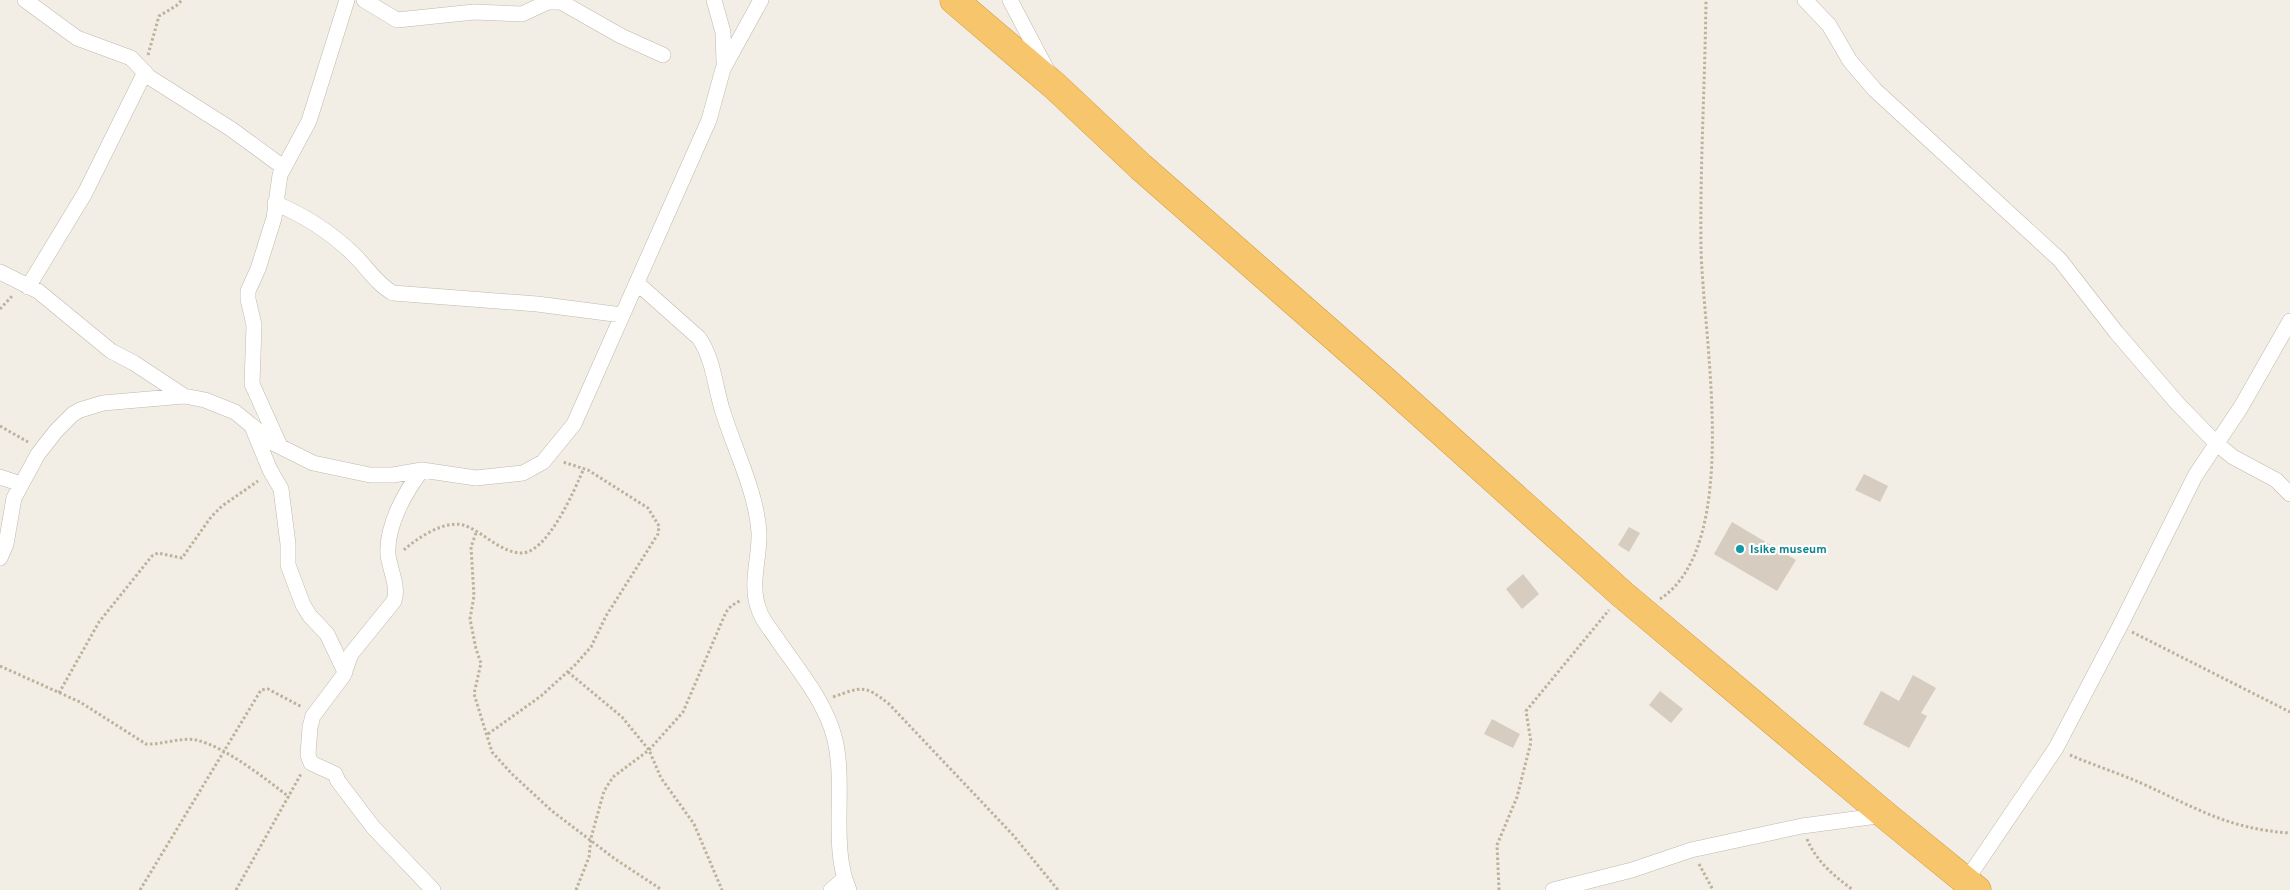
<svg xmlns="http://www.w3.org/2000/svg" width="2290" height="890" viewBox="0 0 2290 890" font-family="Overpass,sans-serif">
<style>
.building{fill:#d6ccbf}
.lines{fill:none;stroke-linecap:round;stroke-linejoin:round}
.street-casing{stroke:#c0b8ac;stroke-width:16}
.highway-casing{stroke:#d69a3c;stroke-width:29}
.path{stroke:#beb19b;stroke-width:3;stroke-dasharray:2.5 2.5;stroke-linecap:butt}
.street{stroke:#fff;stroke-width:15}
.highway{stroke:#f7c66c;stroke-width:28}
.culture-dot{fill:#0f9aa8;stroke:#fff;stroke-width:2}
.labels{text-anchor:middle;stroke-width:4.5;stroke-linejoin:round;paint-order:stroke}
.culture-label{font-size:12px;font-weight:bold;fill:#0d838f;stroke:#fff;text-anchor:start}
</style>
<rect width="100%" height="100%" fill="#f2eee6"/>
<!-- building -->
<path class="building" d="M1864,474l24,12 -8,16 -25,-12z
M1732,522l64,38 -19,31 -63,-37z
M1629,527l11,6 -11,19 -11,-7z
M1523,574l16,20 -17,15 -16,-20z
M1913,675l23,13 -15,25 6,3 -18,32 -46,-24 18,-33 18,10z
M1660,691l23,18 -12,14 -22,-18z
M1492,719l28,15 -7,14 -29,-14z"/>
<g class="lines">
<!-- street casing -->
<g class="street-casing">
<path id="street" d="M25,0l52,38 54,20 18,19 82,52 52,38
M364,0l33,20 77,-8 48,2 26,-12h13l60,34 42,19
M714,0l9,32 1,30
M1010,0l37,70
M1805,0l24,25 21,36 25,29 185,170 56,72 61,71 40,41 16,13 43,23 14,14
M275,203c28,12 54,28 76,49 14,12 25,32 42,41l144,11 85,11
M0,272l38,19 73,60 23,12 50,33
M637,283l62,55c14,20 16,48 23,71 12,40 34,81 37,123 1,27 -10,52 0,78 3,10 12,20 18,29 21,31 49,63 58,101 11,46 -5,108 14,150
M28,287l57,-94 60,-121
M253,429l17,41 11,19 7,55v21l15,40 7,11 17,18 18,38
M280,446l-28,-62 2,-59 -6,-26v-8l10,-22 16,-51 6,-43 29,-54 38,-121
M422,470c-17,22 -36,56 -34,85 2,15 11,32 6,46l-43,53 -8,22 -30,40 -3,11 -2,28 3,8 24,11 3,7 35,46 60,63
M0,477l21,7
M0,558l6,-14 8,-46 24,-44 18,-23 17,-17 7,-4 23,-7 81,-7 21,4 30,12 38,31 40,20 57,12h23l29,-5 54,8 47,-5 20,-11 31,-38 135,-304 14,-51 38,-69
M1963,885l93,-137 64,-122 75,-150 46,-69 49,-86
M831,890l13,-11
M1553,890l79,-20 59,-20 111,-24 83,-11"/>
</g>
<!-- highway casing -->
<g class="highway-casing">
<path id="highway" d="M954,0l102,87 85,80 244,214 237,213 263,221 92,75"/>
</g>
<!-- path -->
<path class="path" d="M148,55l11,-39 17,-10 6,-6
M0,309l13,-14
M0,426l28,16
M476,533l-5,14 3,49 -4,23 6,30 5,14 -7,31 18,58 20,22 40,37 63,48 47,31
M404,550c13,-12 43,-32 62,-24 18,7 33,25 54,27 27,2 55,-64 64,-85
M1660,599c84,-55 42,-266 41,-353 -1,-82 4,-164 5,-246
M2132,632l158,80
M0,666l80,36 66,42c16,1 34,-7 50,-4 28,6 70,39 93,57
M568,672l54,45 27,33 12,28 33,46 28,66
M59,693l40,-71 53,-66 6,-3 24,5 29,-41 11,-11 36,-25
M833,697c29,-10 31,-13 56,7l124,131 45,55
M488,734l53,-38 34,-31 16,-18 15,-31 52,-82 1,-8 -11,-18 -60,-38 -25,-8
M2070,755c23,10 48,18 71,28 55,25 87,46 149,50
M1807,839c9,22 27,37 46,51
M1699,864l14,26
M140,890l121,-200 7,-1 34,18
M236,890l65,-116
M576,890l13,-33 2,-19 13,-47 9,-14 36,-27 34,-38 43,-100 5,-6 10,-6
M1499,890l-2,-45 20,-48 14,-55 -5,-31 83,-101"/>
<!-- street -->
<use href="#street" class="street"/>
<!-- highway -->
<use href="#highway" class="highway"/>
</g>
<!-- markers -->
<circle class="culture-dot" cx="1740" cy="549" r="5"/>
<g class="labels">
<!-- culture labels -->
<g class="culture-label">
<text x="1750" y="553">Isike museum</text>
</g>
</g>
</svg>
